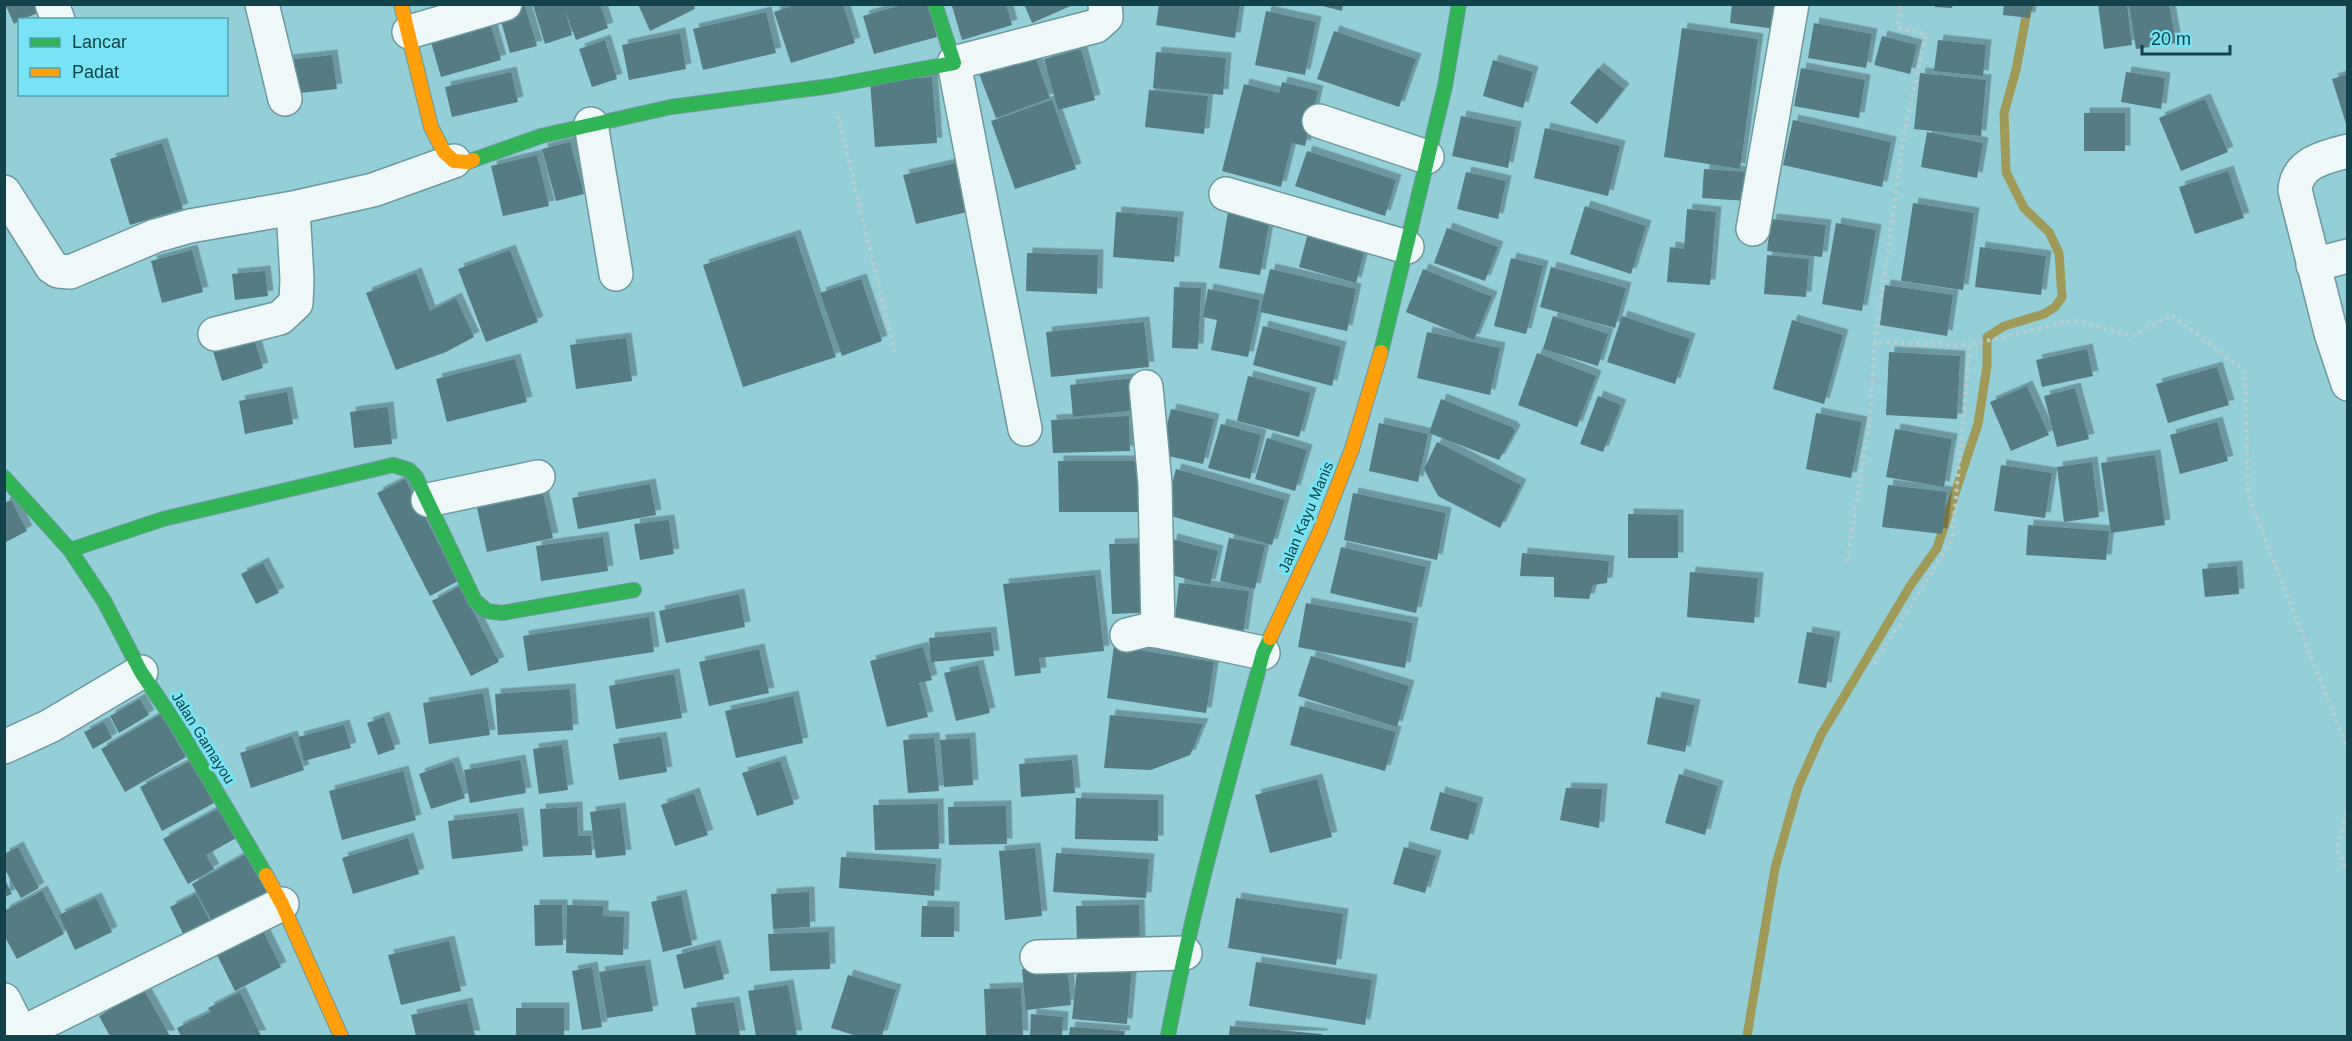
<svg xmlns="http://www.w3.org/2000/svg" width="2352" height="1041" viewBox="0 0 2352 1041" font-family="Helvetica,sans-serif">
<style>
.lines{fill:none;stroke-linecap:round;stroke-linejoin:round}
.stream{stroke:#9f9a58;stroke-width:9}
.building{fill:#547b83;filter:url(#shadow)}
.street-casing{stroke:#6d989e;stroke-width:36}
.fast-casing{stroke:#6d989e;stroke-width:16}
.slow-casing{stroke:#6d989e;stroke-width:16}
.path{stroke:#bacccf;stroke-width:4;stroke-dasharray:3 4.5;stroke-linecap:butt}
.street{stroke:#eff8f9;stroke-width:33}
.fast{stroke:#30b455;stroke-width:14}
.slow{stroke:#ff9f0a;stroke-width:14}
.labels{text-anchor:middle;stroke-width:6;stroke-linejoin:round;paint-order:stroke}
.street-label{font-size:15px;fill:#13434a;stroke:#77e3f4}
</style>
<defs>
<filter id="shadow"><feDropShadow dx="5.5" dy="-5.5" stdDeviation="0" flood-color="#0004"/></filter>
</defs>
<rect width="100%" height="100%" fill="#94ced7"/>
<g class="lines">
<!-- stream -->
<path class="stream" d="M1747,1036l28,-168 23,-81 23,-52 89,-149 27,-38 41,-124 9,-58v-29l17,-11 40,-12 11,-7 7,-10 -3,-44 -10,-21 -25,-24 -18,-36 -2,-59 12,-43 12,-64"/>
</g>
<!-- building -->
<path class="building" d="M5,4h39l2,6 -26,10 -6,4z
M600,4l8,24 -32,12 -11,-30 7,25 -27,9 -12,-39z
M638,4h55l2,5 -45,22z
M798,4h45l12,39 -64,20 -17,-51z
M905,4h23l9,33 -63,17 -11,-38z
M958,4h48l6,21 -50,15 -10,-34z
M1024,4h51l-43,19z
M1159,4h81l-5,34 -79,-13z
M1315,4h28l-1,7z
M1732,4h56l-4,26 -54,-7z
M1935,4h18l-1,4 -17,-1z
M2004,4h27l-1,14 -27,-3z
M2098,4h29l5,41 -28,4z
M2129,4h40l7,39 -40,6z
M525,6l12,40 -27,7 -11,-39z
M1266,11l50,11 -11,53 -50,-10z
M766,12l10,41 -73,17 -10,-41z
M1814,23l58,11 -6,34 -58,-10z
M491,26l10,34 -60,17 -10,-35z
M1682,28l76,11 -18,130 -76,-12z
M1334,31l82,28 -17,48 -82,-28z
M680,33l6,36 -57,11 -7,-35z
M1882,36l35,9 -7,29 -36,-9z
M605,40l12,39 -25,8 -13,-38z
M1938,40l48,5 -3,31 -49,-5z
M1081,49l14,51 -37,10 -14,-51z
M1033,51l17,47 -54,20 -18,-47z
M1156,52l70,6 -3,37 -70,-7z
M332,55l5,34 -46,5 -4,-34z
M1493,60l40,12 -10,36 -40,-12z
M1598,68l26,21 -27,35 -27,-21z
M1801,68l64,12 -6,38 -65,-12z
M511,72l7,30 -66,15 -7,-30z
M2126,72l39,6 -4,31 -40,-7z
M1920,73l66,7 -5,56 -67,-7z
M2348,74v52l-1,1 -15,-48z
M932,77l5,66 -62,4 -5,-66z
M1282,82l36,9 -13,55 -13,-3 -11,44 -59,-16 22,-87 35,9z
M1149,90l59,6 -4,38 -59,-7z
M2205,99l23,53 -47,19 -22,-53z
M1052,100l24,69 -61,20 -24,-68z
M2084,113h41v38h-41z
M1461,116l55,11 -8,41 -56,-12z
M1793,120l98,22 -9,45 -99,-22z
M1545,128l75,18 -12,50 -74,-18z
M1927,132l56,11 -6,35 -56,-11z
M570,142l14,52 -28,7 -14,-52z
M162,143l21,66 -53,16 -20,-66z
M1307,151l89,29 -11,36 -90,-30z
M537,155l12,51 -46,10 -12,-50z
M968,160l12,49 -64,15 -13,-49z
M1704,169l45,3 -1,29 -46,-3z
M2228,171l16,47 -49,16 -16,-47z
M1466,172l40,9 -8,38 -41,-10z
M1913,203l61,10 -11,77 -62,-9z
M1229,205l42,7 -11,63 -41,-7z
M1585,206l61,20 -15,48 -61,-20z
M1687,209l29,3 -6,73 -43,-3 3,-35 14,2z
M1116,212l62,5 -4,45 -61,-5z
M1771,219l55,6 -4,32 -55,-6z
M1836,223l40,7 -14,81 -40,-7z
M1447,228l51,19 -13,34 -51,-18z
M1308,233l57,15 -9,35 -57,-16z
M795,235l41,122 -93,30 -40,-122z
M1980,247l66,9 -5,39 -66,-8z
M192,250l11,42 -41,11 -11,-42z
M510,250l28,72 -52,20 -28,-73z
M1027,253l71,2 -1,39 -71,-3z
M1767,255l42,4 -3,38 -42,-3z
M1511,258l32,8 -17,68 -32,-8z
M1551,267l75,21 -11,40 -75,-21z
M1270,269l86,20 -9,42 -87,-19z
M1423,269l69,28 -18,43 -68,-28z
M265,271l3,25 -33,4 -3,-26z
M416,273l14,38 26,-13 18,39 -28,15 -50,18 -30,-77z
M861,279l21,62 -40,15 -22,-63z
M1885,285l68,10 -6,41 -67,-11z
M1174,287l27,1 -3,61 -26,-1z
M1208,289l52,11 -12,57 -37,-7 6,-30 -14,-3z
M1553,316l55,18 -10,32 -55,-17z
M1622,316l68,23 -15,45 -68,-22z
M1792,320l51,15 -19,69 -51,-15z
M1144,322l5,45 -98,10 -5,-45z
M1263,326l78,21 -9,39 -79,-21z
M1427,332l73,16 -10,47 -73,-17z
M253,335l10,33 -41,13 -10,-33z
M626,338l6,43 -56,8 -6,-44z
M2087,349l6,27 -51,11 -6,-27z
M1889,352l71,4 -3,63 -71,-4z
M1537,353l59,23 -19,51 -59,-22z
M515,359l12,43 -80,20 -11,-43z
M2217,367l12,38 -61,18 -12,-39z
M1248,376l63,17 -12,44 -62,-16z
M1135,378l4,32 -66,7 -3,-32z
M2027,386l22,49 -38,16 -21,-49z
M2075,388l14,51 -32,8 -13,-51z
M287,392l6,32 -48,10 -6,-33z
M1598,396l23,9 -18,47 -23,-8z
M1441,399l71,28 3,4 -16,29 -70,-27z
M388,407l4,37 -38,4 -4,-36z
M1171,409l43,10 -11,45 -43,-10z
M1816,413l46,9 -11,56 -45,-9z
M1129,416l1,35 -77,2 -2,-33z
M2217,422l11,39 -48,13 -10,-39z
M1379,423l49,11 -10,48 -49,-11z
M1221,424l40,11 -11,44 -42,-11z
M1895,429l57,10 -8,48 -58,-10z
M1267,438l40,12 -12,41 -40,-12z
M1437,442l84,43 -21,43 -62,-32 -14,-27z
M2155,455l10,70 -54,8 -10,-70z
M1058,461h82l1,51h-82z
M2092,462l7,55 -35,5 -7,-55z
M2001,465l51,8 -7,45 -51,-7z
M1176,469l109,31 -13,45 -108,-31z
M405,479l53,102 -28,15 -53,-103z
M650,484l6,31 -78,14 -6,-31z
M1888,485l59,7 -5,42 -60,-7z
M1353,493l93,20 -9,47 -93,-20z
M543,494l10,44 -66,14 -10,-44z
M11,500l16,31 -23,12v-40z
M1628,514l50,1v43h-50z
M669,520l5,34 -34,6 -6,-36z
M2028,525l81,6 -3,29 -80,-5z
M603,537l5,34 -67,10 -5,-35z
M1229,538l36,7 -10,44 -35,-8z
M1172,539l46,12 -8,34 -46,-12z
M1153,543l3,69 -44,2 -3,-70z
M1341,547l85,20 -10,46 -86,-20z
M1522,553l87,8 -2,22 -14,2 -4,14 -35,-2v-20l-34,-1z
M263,563l16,30 -23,11 -15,-30z
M2237,566l2,28 -34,3 -3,-28z
M1690,572l68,6 -4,45 -67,-6z
M1095,575l9,76 -65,7 2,15 -26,3 -12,-92z
M1179,583l70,8 -6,44 -69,-8z
M460,586l39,76 -28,14 -39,-75z
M739,594l6,33 -79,16 -7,-32z
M1306,603l107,20 -8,45 -107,-21z
M649,617l5,35 -126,19 -5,-35z
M991,632l3,24 -63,6 -2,-24z
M1807,632l28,5 -9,51 -28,-5z
M1114,646l100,16 -8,51 -99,-15z
M923,647l9,33 -13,3 9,34 -41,10 -17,-66z
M759,649l10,44 -60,13 -10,-44z
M1311,656l98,30 -12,41 -99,-31z
M978,665l12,48 -34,8 -12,-48z
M674,674l8,44 -66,11 -7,-43z
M570,689l3,41 -75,5 -3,-41z
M483,693l7,42 -61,9 -6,-41z
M793,696l10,47 -67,15 -11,-47z
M1656,697l39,8 -10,47 -38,-8z
M140,699l9,16 -30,18 -9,-17z
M1300,706l96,26 -11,39 -95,-26z
M161,714l25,43 -61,35 -24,-43z
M1110,715l93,9 -13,31 -39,15 -47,-2z
M384,717l11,32 -17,6 -11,-32z
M104,722l8,16 -19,11 -9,-17z
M344,725l7,23 -47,13 -6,-24z
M292,736l12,34 -53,18 -11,-35z
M661,737l6,35 -48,8 -6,-36z
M934,738l5,53 -31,2 -5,-53z
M970,738l3,47 -29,2 -4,-47z
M562,745l6,45 -29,4 -6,-45z
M192,760l22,43 -52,28 -22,-44z
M520,760l6,33 -56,10 -6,-33z
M1072,760l3,33 -54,4 -2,-33z
M780,761l14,43 -37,12 -15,-43z
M453,762l12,36 -34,11 -12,-35z
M403,771l13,49 -74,20 -13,-49z
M1679,774l39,12 -13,49 -40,-12z
M1317,779l15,58 -62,16 -15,-58z
M1566,788l36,1 -3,39 -39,-8z
M1440,792l38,11 -10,37 -38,-10z
M694,793l14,42 -33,11 -14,-41z
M1076,798l82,2v41l-83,-2z
M938,804l1,45 -64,1 -2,-45z
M1006,806l1,38 -58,1 -1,-38z
M221,807l17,30 -32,18 8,14 -26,15 -25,-45z
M577,807l1,29h13l1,19 -49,2 -3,-48z
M620,808l6,47 -30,3 -6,-46z
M518,813l5,38 -71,8 -4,-38z
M408,838l11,36 -66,20 -11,-36z
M18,847l21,41 -18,10 -17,-30v-14z
M1404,847l32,9 -11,37 -32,-9z
M1035,848l7,68 -37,4 -6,-69z
M1056,853l93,6 -3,39 -93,-6z
M246,854l24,45 -54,30 -24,-45z
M841,857l95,7 -2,32 -95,-8z
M4,878l8,16 -8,3z
M42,891l22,43 -47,25 -13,-24v-24z
M809,892l1,35 -37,2 -2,-35z
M196,894l17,33 -27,13 -16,-33z
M681,895l11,50 -29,7 -12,-50z
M96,898l16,34 -37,18 -16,-35z
M1236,898l107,16 -7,51 -108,-17z
M534,905h28l1,40 -28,1z
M567,905l36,1v10l21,1 -1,38 -57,-2z
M1139,905l1,39h-63l-1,-38z
M922,906l32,1v30h-33z
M259,923l22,44 -46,24 -22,-44z
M829,932l1,37 -60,2 -2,-37z
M449,941l12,50 -60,14 -13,-50z
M715,945l9,34 -40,10 -8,-34z
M1078,961l54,6 -5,57 -55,-5z
M1256,962l116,18 -7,45 -116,-19z
M1067,964l4,41 -45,5 -4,-41z
M645,965l8,46 -46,7 -8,-46z
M592,967l10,60 -20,3 -10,-59z
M848,975l48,15 -14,46h-25l-26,-8z
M788,985l9,51h-41l-8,-45z
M1021,988l2,48h-37l-2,-47z
M144,990l26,46h-60l-11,-20z
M240,992l21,44h-80l-4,-8 34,-16 -3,-4z
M734,1002l6,34h-44l-5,-28z
M467,1003l8,33h-59l-5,-21z
M516,1008h48v28h-48z
M1031,1014l32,3 -1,19h-32z
M1230,1026l92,8v2h-93z
M1070,1027l55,4 -1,5h-55z"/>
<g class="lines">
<!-- street casing -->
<g class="street-casing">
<path id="street" d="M52,4l6,16
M262,4l23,95
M409,32l96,-28
M1319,121l108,36
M591,124l25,150
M2348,151c-24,6 -51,12 -53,39l36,143 17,51
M4,192l48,75 6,4 12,1 85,-36 35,-10 103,-18 80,-18 81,-29
M1226,194l181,53
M1753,229l39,-225
M2313,265l35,-9
M215,334l65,-16 16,-15 1,-24 -4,-71
M1146,387l9,97 3,147
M1025,429l-71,-366 142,-37 10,-9 -1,-13
M428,500l110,-23
M1127,635l20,-5 11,1 105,22
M4,747l46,-21 91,-54
M1037,957l148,-4
M4,1000l17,34
M16,1036l266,-132"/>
</g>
<!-- fast casing -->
<g class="fast-casing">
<path id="fast" d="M473,160l68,-24 130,-29 160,-21 123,-23 -19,-59
M1381,352l64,-266 14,-82
M4,477l66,73 34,51 37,71 37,55 88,148
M70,550l93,-31 230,-54 16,5 7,7 59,124 12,10 15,2 132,-23
M1168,1036c24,-129 61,-256 95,-383l7,-15"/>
</g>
<!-- slow casing -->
<g class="slow-casing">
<path id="slow" d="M401,4l30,123 13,25 10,9 14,1 5,-2
M1270,638l50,-107 32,-82 29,-97
M266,875l16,29 59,132"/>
</g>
<!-- path -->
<path class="path" d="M838,116l57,237
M1875,342l29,-208 22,-100 -28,-6 2,-24
M1847,561l22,-135 6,-84 95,3
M1874,664l78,-124 18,-195 104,-25 58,16 40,-21 73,56 3,124 100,256
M2348,807l-11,41 11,27"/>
<!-- street -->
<use href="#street" class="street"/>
<!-- fast -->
<use href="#fast" class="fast"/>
<!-- slow -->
<use href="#slow" class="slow"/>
</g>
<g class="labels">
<!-- street labels -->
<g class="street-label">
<text transform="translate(1306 517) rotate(-67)" y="5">Jalan Kayu Manis</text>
<text transform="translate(203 738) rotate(58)" y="5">Jalan Gamayou</text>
</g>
</g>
<!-- border -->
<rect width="2352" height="1041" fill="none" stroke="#13434a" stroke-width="12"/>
<!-- legend -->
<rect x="18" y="18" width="210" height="78" fill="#77e3f4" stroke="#4fa3b0" stroke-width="1.5"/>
<rect x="30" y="38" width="30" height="9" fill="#30b455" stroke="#4fa3b0" stroke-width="1.5"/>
<text x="72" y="48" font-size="18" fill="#13434a">Lancar</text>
<rect x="30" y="68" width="30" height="9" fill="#ff9f0a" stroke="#4fa3b0" stroke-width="1.5"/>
<text x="72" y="78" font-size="18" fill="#13434a">Padat</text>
<!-- scale -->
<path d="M2142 45v9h88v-9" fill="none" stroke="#13434a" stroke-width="3"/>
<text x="2151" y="45" font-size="18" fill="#13434a" stroke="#77e3f4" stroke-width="4.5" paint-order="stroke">20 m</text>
</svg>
